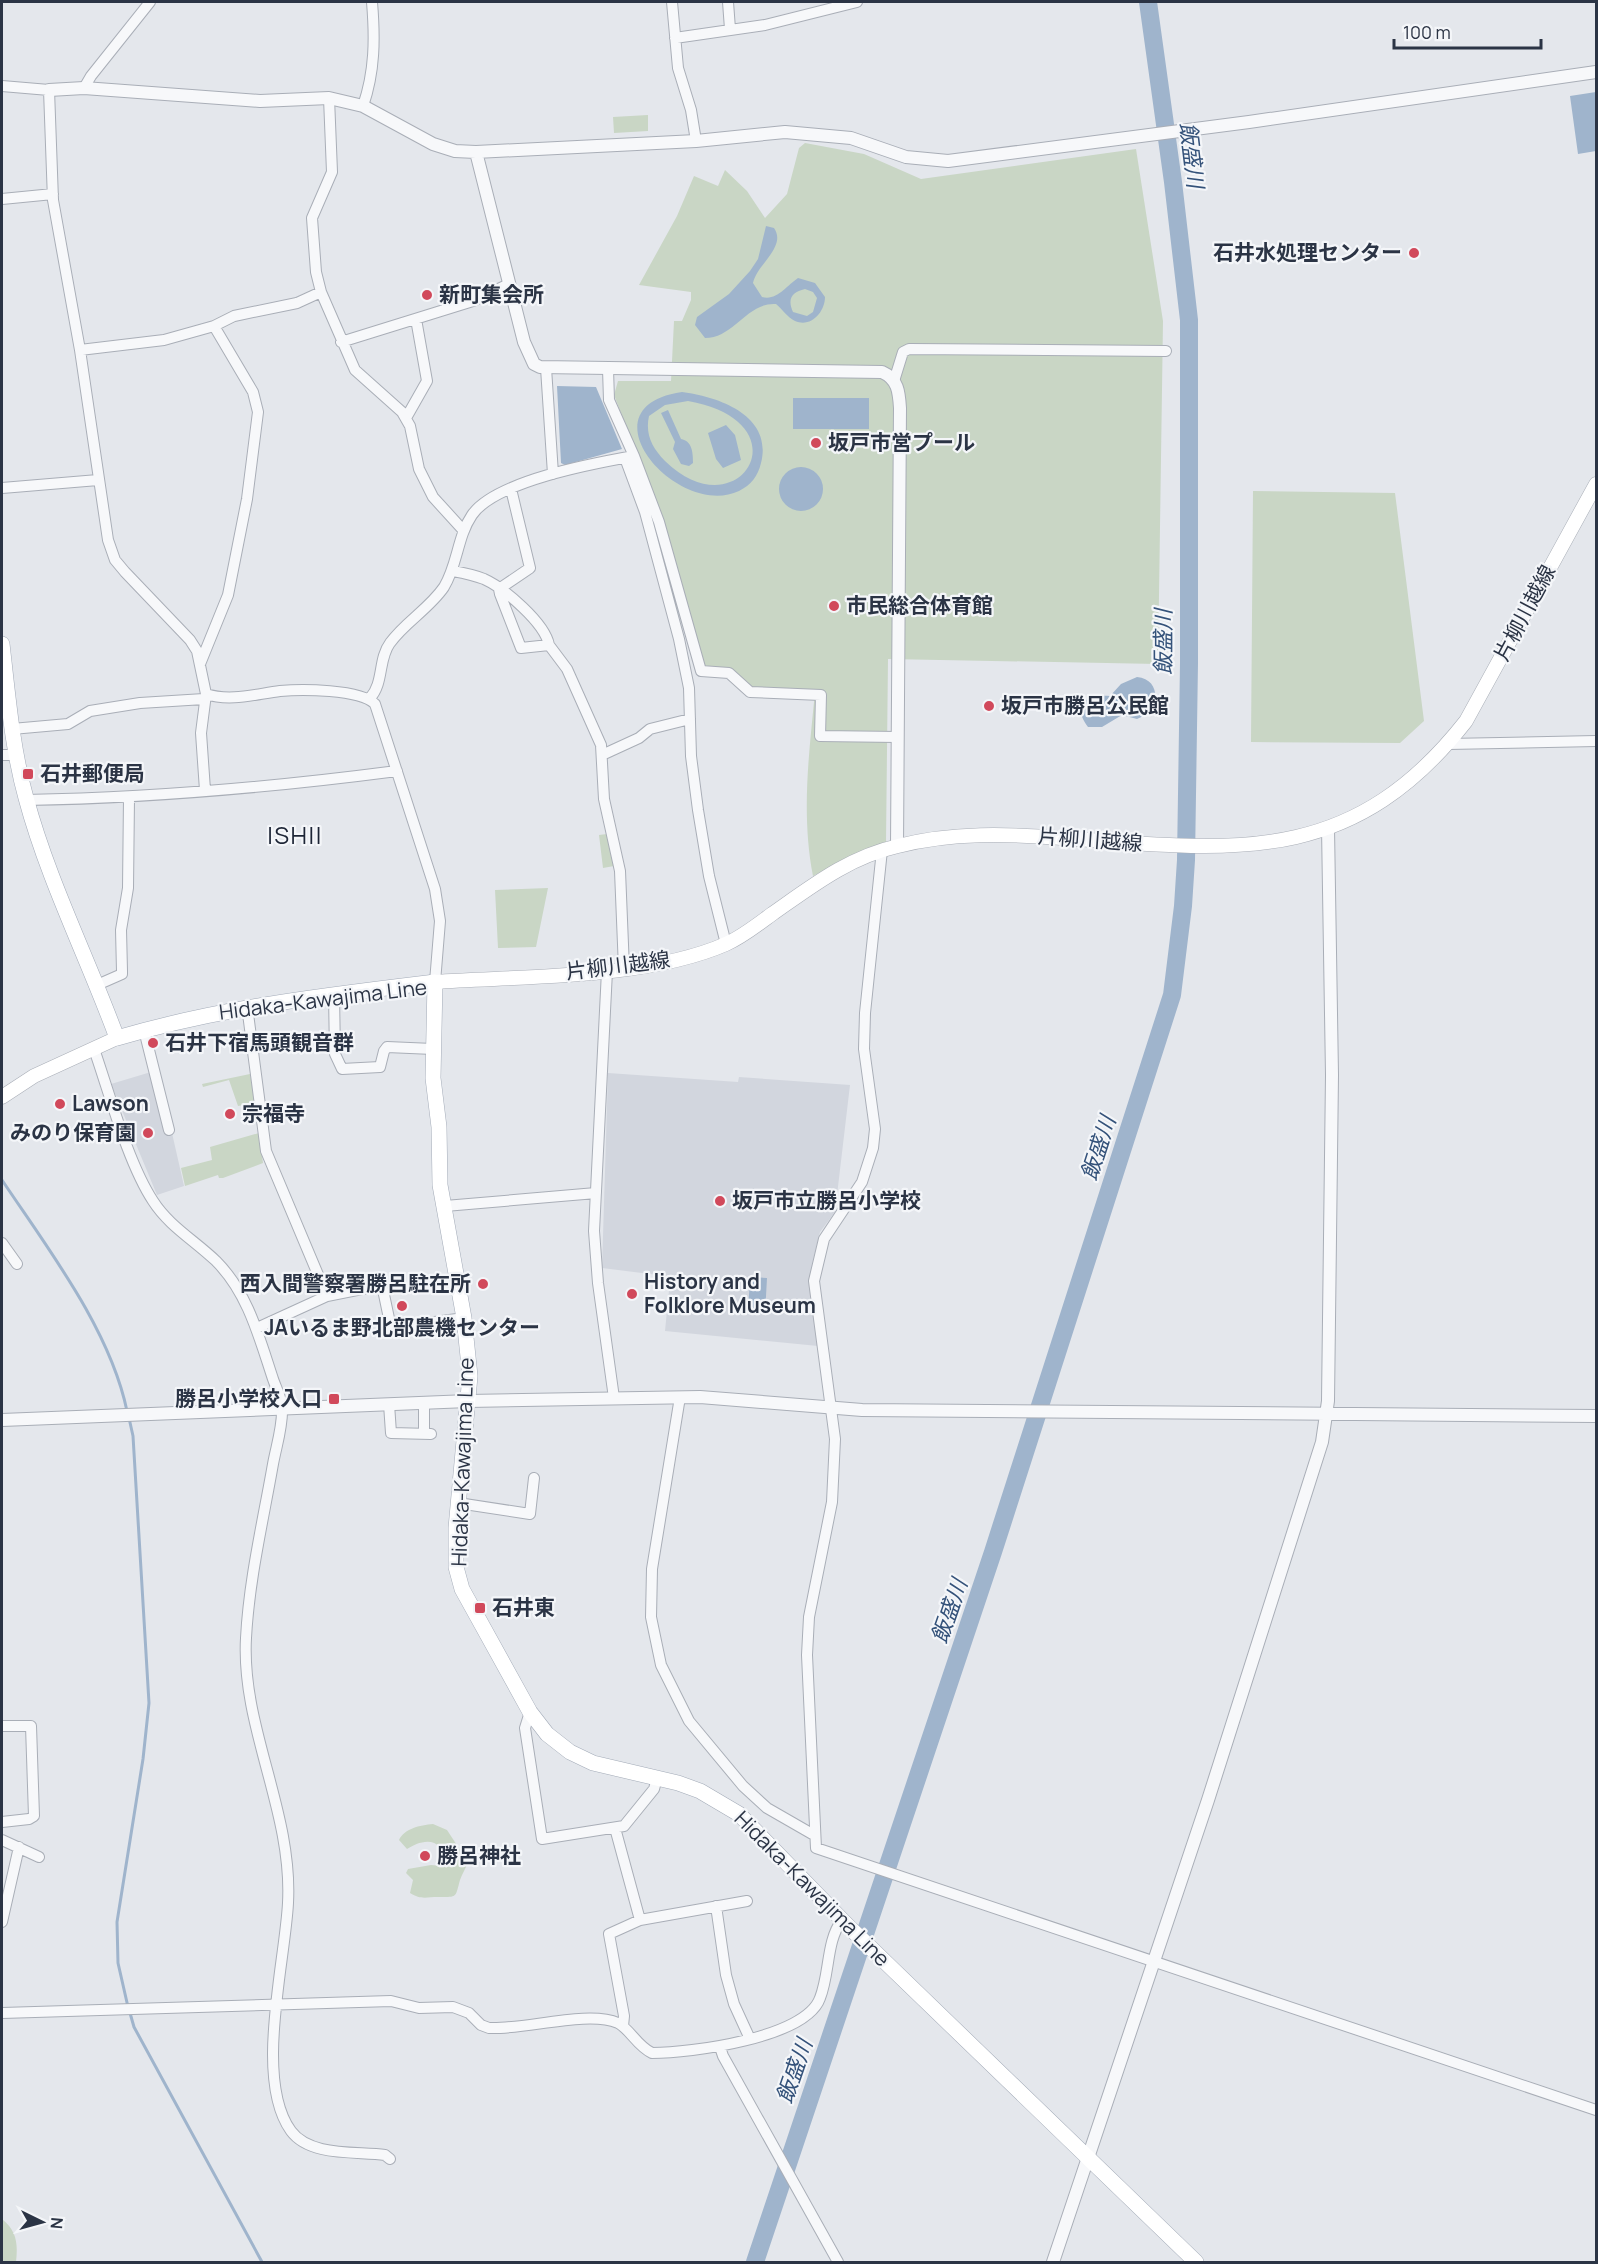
<svg xmlns="http://www.w3.org/2000/svg" width="1598" height="2264" viewBox="0 0 1598 2264" font-family="Manrope,'Noto Sans JP',sans-serif">
<style>
.built{fill:#d2d6de}
.green{fill:#c9d6c5}
.water{fill:#9fb4cc;fill-rule:evenodd}
.lines{fill:none;stroke-linecap:round;stroke-linejoin:round}
.stream{stroke:#9fb4cc;stroke-width:3}
.river{stroke:#9fb4cc;stroke-width:18}
.minor-casing{stroke:#a9aeb7;stroke-width:12}
.tertiary-casing{stroke:#a9aeb7;stroke-width:14}
.secondary-casing{stroke:#a9aeb7;stroke-width:15}
.primary-casing{stroke:#a3abb8;stroke-width:16}
.minor{stroke:#f7f8fa;stroke-width:10}
.tertiary{stroke:#f7f8fa;stroke-width:12}
.secondary{stroke:#fff;stroke-width:14}
.primary{stroke:#fff;stroke-width:15}
.poi-dot{fill:#d1495b;stroke:#f4f6f9;stroke-width:2}
.labels{text-anchor:middle;stroke-width:4.5;stroke-linejoin:round;paint-order:stroke}
.poi-label{font-size:21px;font-weight:bold;fill:#2b3445;stroke:#f4f6f9;text-anchor:start}
.street-label{font-size:21px;fill:#2b3445;stroke:#f4f6f9}
.water-label{font-size:22px;font-style:italic;fill:#34527a;stroke:#f4f6f9}
.quarter-label{font-size:24px;letter-spacing:1.5px;fill:#1d2536;stroke:#f4f6f9}
</style>
<rect width="100%" height="100%" fill="#e4e7ec"/>
<!-- built -->
<path class="built" d="M151,1072l21,61 12,53 -27,9 -46,-111z
M608,1073l130,9 1,-5 111,8 -15,127 -15,20 -8,32 -1,17 7,65 -153,-15 5,-51 -4,-4 -64,-8z"/>
<!-- green -->
<path class="green" d="M648,115v16l-34,2 -1,-16z
M805,143l59,11 57,25 215,-30 27,172 -5,343 -270,-5 -2,184 -28,10 -45,23c-12,-62 -4,-122 2,-184l-64,-2 -21,-20 -28,-1 -41,-153 -47,-121 4,-14h53l3,-60h8l9,-21v-8l-52,-7 38,-69 17,-40 24,10 7,-16 22,21 18,27 22,-24 12,-46z
M1253,491l142,2 29,228 -24,22 -149,-1z
M607,834l7,32 -11,2 -4,-33z
M548,888l-12,59 -38,1 -3,-58z
M250,1074l5,29 -17,3 -9,-26 -26,7 -1,-3z
M259,1133l4,30 -40,15h-4l-1,-3 -33,11 -4,-18 31,-8 -2,-13z
M433,1824l14,6 21,32c-2,6 -6,12 -8,18 -5,18 -2,17 -22,17 -12,0 -17,3 -28,-4l3,-13 -7,-7 2,-4 23,-4 12,1 4,-9h-7v-10c-9,-10 -24,-4 -33,2l-8,-9c5,-11 21,-15 34,-16z
M2,2219c15,12 16,25 14,43h-14z"/>
<!-- water -->
<path class="water" d="M1596,92v59l-18,3 -8,-58z
M766,226l8,2c13,19 -17,36 -21,55l9,14c15,4 24,-11 36,-19l17,5 10,14c0,15 -14,31 -30,24 -7,-3 -13,-12 -19,-17 -29,-2 -42,34 -71,34l-10,-13 2,-8 32,-23 21,-23 8,-12zM805,289l8,3 4,6 -4,14 -6,4 -14,-4c-6,-13 -1,-20 12,-23z
M557,386l39,1 26,62 -57,16 -4,-2z
M682,392c38,5 91,24 79,71 -3,13 -10,22 -22,28 -61,29 -160,-84 -57,-99zM688,401c119,21 51,132 -23,60 -13,-13 -20,-27 -16,-45l16,-11z
M793,398h76v31h-76z
M668,410l13,29c11,2 12,13 12,24l-4,3 -8,-2 -8,-15 2,-7 -14,-29z
M726,425l9,10 6,25 -18,8 -7,-9 -8,-26z
M779 489a22 22 0 1 1 44 0a22 22 0 1 1-44 0Z
M1137,677c19,2 22,19 15,35l-15,7 -15,-4 -20,12h-14c-18,-24 0,-33 22,-31l11,-12z
M750,1277l17,1 -2,36 -17,-1z"/>
<g class="lines">
<!-- stream -->
<path class="stream" d="M2,1180c46,69 108,149 125,231
M128,2007l-10,-44 -1,-41 26,-163 6,-56 -16,-267 -4,-18
M130,2013l4,14 128,235"/>
<!-- river -->
<path class="river" d="M755,2262l238,-710 179,-557 11,-89 3,-46 3,-197v-343l-16,-138 -25,-180"/>
<!-- minor casing -->
<g class="minor-casing">
<path id="minor" d="M672,2l6,66 13,42 5,31
M728,2l2,27
M675,38l90,-13 92,-23
M2,86l47,4 4,110 27,150 28,190 7,20 10,12 65,68 7,11 9,43 -5,39 4,57
M84,88l7,-12 59,-74
M329,98l3,74 -20,46 4,54 5,20 34,78 47,42 8,14 9,43 14,28 30,33
M363,106c12,-35 12,-68 9,-104
M2,199l51,-5
M341,342l132,-41 36,-17
M80,350l84,-10 50,-14 20,-10 63,-13 24,-11
M546,368l7,106
M894,381l9,-29 6,-3 257,2
M406,418l21,-37 -11,-62
M634,456l25,66 42,149 28,2 21,19 71,3 -1,41 78,1
M625,458l20,54 34,127 10,49 2,68 7,54 11,66 17,68
M2,488l96,-8
M511,489l19,79 -31,21 1,5 21,54 28,-3 18,24 34,76 3,54 16,72 4,98
M453,571c11,2 21,4 31,8 20,9 61,44 65,66
M200,664l28,-69 19,-96 11,-87 -5,-20 -39,-66
M206,694c24,8 50,0 74,-3 21,-2 80,-2 95,13l60,185 5,32 -5,61
M370,698c14,-15 8,-39 20,-55 15,-21 39,-34 54,-56 14,-23 13,-50 28,-72 23,-34 123,-52 162,-59l-25,-56 -1,-31
M12,729l56,-5 22,-13 50,-8 64,-4
M1448,744l148,-3
M2,755h13
M602,755l37,-17 11,-9 40,-10
M26,800c124,-2 248,-13 371,-29
M882,850l-17,163 -1,36 11,80 -2,19 -11,34 -38,57 -10,42 21,158 -3,63 -23,115 -2,38 9,193 780,262
M607,971l-13,260 4,52 16,115
M97,985l25,-11v-3l-1,-41 7,-42 1,-90
M334,994l1,60 7,15 38,-2 4,-16 3,-4 46,2
M247,1006l19,145 61,145 -70,32
M144,1030l25,100
M94,1049c15,43 34,114 59,152 16,25 41,39 63,60 32,32 43,76 57,118 3,9 9,20 9,29 1,18 -6,39 -9,56 -10,57 -24,116 -27,174 -5,89 47,174 42,265 -3,60 -34,177 3,228 19,26 66,20 94,24l5,4
M445,1206l151,-13
M2,1243l15,21
M327,1296l55,-11 9,43 73,-10
M680,1397l-28,172 -1,48 10,48 28,56 54,65 24,22 47,27
M424,1403v31
M389,1404l2,29 40,1
M458,1503l72,11 4,-36
M530,1712l-5,16 17,111 82,-13 30,-37 3,-11
M2,1726h29l3,90 -5,3 -27,3
M615,1828l25,92
M2,1840l37,17
M716,1906l10,69 8,29 16,35
M2,1922l17,-75
M2,2013l389,-12 28,7 34,-1 16,6 12,12 8,3c35,2 99,-18 129,-5 12,6 19,23 34,30 38,0 154,-15 168,-55 10,-25 6,-57 22,-78
M623,2026l1,-10 -15,-82 31,-14 107,-19
M720,2047l3,9 115,206"/>
</g>
<!-- tertiary casing -->
<g class="tertiary-casing">
<path id="tertiary" d="M49,90l35,-2 176,13 69,-3 34,8 70,38 22,7 21,1 220,-11 89,-9 66,6 55,19 42,4 301,-39 347,-50
M476,152l48,190 10,22 6,3 342,5c16,7 17,20 18,36l-3,438
M2,1420l466,-19 232,-4 162,13 734,6
M1053,2262l155,-462 114,-358 6,-41 4,-326 -4,-247"/>
</g>
<!-- secondary casing -->
<g class="secondary-casing">
<path id="secondary" d="M435,982c88,-6 211,-3 291,-38 16,-7 31,-19 46,-30 40,-28 77,-57 126,-68 54,-14 110,-12 165,-8 168,12 287,31 403,-117l130,-237
M2,1097l32,-21 83,-38"/>
</g>
<!-- primary casing -->
<g class="primary-casing">
<path id="primary" d="M2,644c6,51 10,104 24,154 22,82 62,161 91,240 105,-31 211,-43 318,-56l-2,96 6,49 1,58 24,133 6,58 -14,152v39l6,22 68,123 17,22 23,18 23,11 85,20 22,8 39,23 109,112 348,336"/>
</g>
<!-- minor -->
<use href="#minor" class="minor"/>
<!-- tertiary -->
<use href="#tertiary" class="tertiary"/>
<!-- secondary -->
<use href="#secondary" class="secondary"/>
<!-- primary -->
<use href="#primary" class="primary"/>
</g>
<!-- markers -->
<g class="poi-dot">
<circle cx="1414" cy="253" r="6"/>
<circle cx="427" cy="295" r="6"/>
<circle cx="816" cy="443" r="6"/>
<circle cx="834" cy="606" r="6"/>
<circle cx="989" cy="706" r="6"/>
<rect x="22" y="768" width="12" height="12" rx="3"/>
<circle cx="153" cy="1043" r="6"/>
<circle cx="60" cy="1104" r="6"/>
<circle cx="230" cy="1114" r="6"/>
<circle cx="148" cy="1133" r="6"/>
<circle cx="720" cy="1201" r="6"/>
<circle cx="483" cy="1284" r="6"/>
<circle cx="632" cy="1294" r="6"/>
<circle cx="402" cy="1306" r="6"/>
<rect x="328" y="1393" width="12" height="12" rx="3"/>
<rect x="474" y="1602" width="12" height="12" rx="3"/>
<circle cx="425" cy="1856" r="6"/>
</g>
<g class="labels">
<!-- poi labels -->
<g class="poi-label">
<text x="1402" y="260" text-anchor="end">石井水処理センター</text>
<text x="439" y="302">新町集会所</text>
<text x="828" y="450">坂戸市営プール</text>
<text x="846" y="613">市民総合体育館</text>
<text x="1001" y="713">坂戸市勝呂公民館</text>
<text x="40" y="781">石井郵便局</text>
<text x="165" y="1050">石井下宿馬頭観音群</text>
<text x="72" y="1111">Lawson</text>
<text x="242" y="1121">宗福寺</text>
<text x="136" y="1140" text-anchor="end">みのり保育園</text>
<text x="732" y="1208">坂戸市立勝呂小学校</text>
<text x="644" y="1289">History and<tspan x="644" dy="24">Folklore Museum</tspan></text>
<text x="471" y="1291" text-anchor="end">西入間警察署勝呂駐在所</text>
<text x="402" y="1335" text-anchor="middle">JAいるま野北部農機センター</text>
<text x="322" y="1406" text-anchor="end">勝呂小学校入口</text>
<text x="492" y="1615">石井東</text>
<text x="437" y="1863">勝呂神社</text>
</g>
<!-- street labels -->
<g class="street-label">
<text transform="translate(1525 613) rotate(-62)" y="7">片柳川越線</text>
<text transform="translate(1090 840) rotate(4)" y="7">片柳川越線</text>
<text transform="translate(618 966) rotate(-7)" y="7">片柳川越線</text>
<text transform="translate(323 1000) rotate(-7)" y="7">Hidaka-Kawajima Line</text>
<text transform="translate(463 1462) rotate(-88)" y="7">Hidaka-Kawajima Line</text>
<text transform="translate(812 1889) rotate(45)" y="7">Hidaka-Kawajima Line</text>
</g>
<!-- water labels -->
<g class="water-label">
<text transform="translate(1192 155) rotate(83)" y="8">飯盛川</text>
<text transform="translate(1163 642) rotate(-90)" y="8">飯盛川</text>
<text transform="translate(1098 1148) rotate(-72)" y="8">飯盛川</text>
<text transform="translate(949 1611) rotate(-71)" y="8">飯盛川</text>
<text transform="translate(794 2071) rotate(-71)" y="8">飯盛川</text>
</g>
<!-- quarter labels -->
<g class="quarter-label">
<text x="295" y="844">ISHII</text>
</g>
</g>
<!-- border -->
<rect width="1598" height="2264" fill="none" stroke="#2b3445" stroke-width="6"/>
<!-- north arrow -->
<g transform="translate(42 2222) rotate(95)" stroke="#f4f6f9" stroke-width="4.5" paint-order="stroke">
<path d="M0-4.5L10 22L0 15L-10 22Z" fill="#2b3445"/>
<text y="-9" font-size="16" font-weight="bold" text-anchor="middle" fill="#2b3445">N</text>
</g>
<!-- scale -->
<path d="M1394 39v9h147v-9" fill="none" stroke="#2b3445" stroke-width="3"/>
<text x="1403" y="39" font-size="18" fill="#2b3445" stroke="#f4f6f9" stroke-width="4.5" paint-order="stroke">100 m</text>
</svg>
